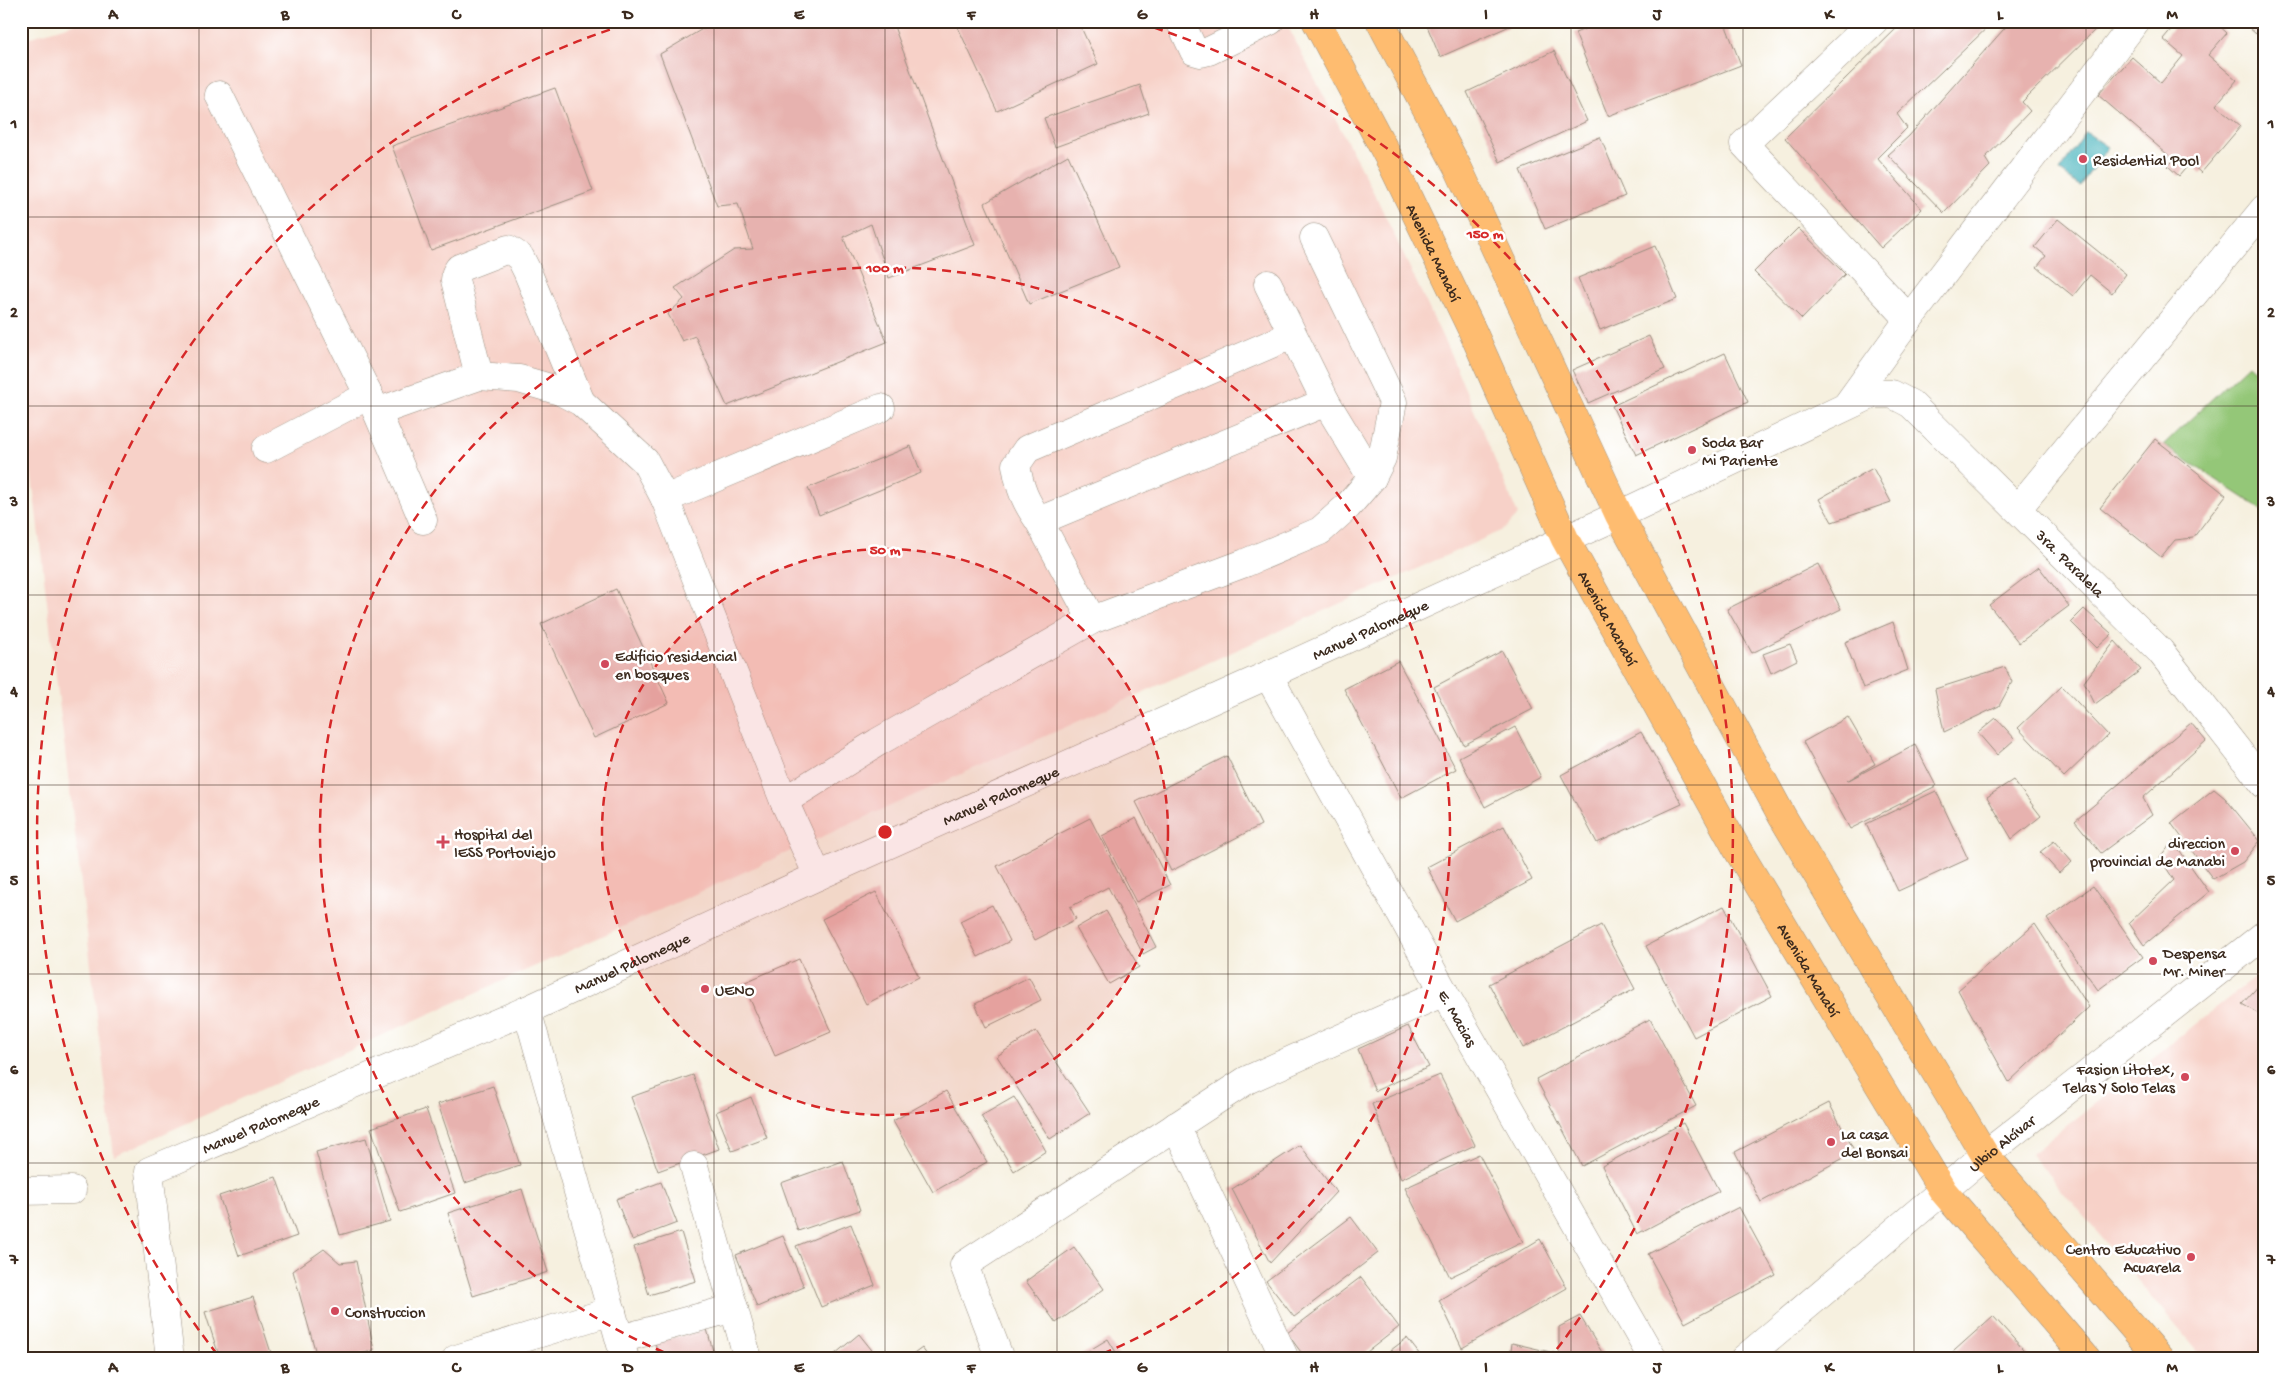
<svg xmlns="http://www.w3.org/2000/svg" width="2285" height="1380" viewBox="0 0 2285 1380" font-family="'Gochi Hand',sans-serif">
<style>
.built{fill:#f7d1c8}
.green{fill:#94c778;stroke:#68784b}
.water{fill:#40b0ba;stroke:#3e6d6c}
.building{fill:#e7b2af}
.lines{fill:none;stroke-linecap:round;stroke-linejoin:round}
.minor-casing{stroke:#988d7e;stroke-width:29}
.major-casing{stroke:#988d7e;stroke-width:29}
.minor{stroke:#fff;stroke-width:28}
.major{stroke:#febc70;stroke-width:28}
.grid{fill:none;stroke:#3b2a1e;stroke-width:1;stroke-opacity:0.55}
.ring{fill:none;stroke:#d62828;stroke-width:2.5;stroke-dasharray:9 6}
.poi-dot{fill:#d1495b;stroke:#fff;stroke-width:2}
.labels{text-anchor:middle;stroke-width:5;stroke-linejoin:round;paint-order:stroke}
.poi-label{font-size:16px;fill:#3b2a1e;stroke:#fff;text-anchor:start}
.street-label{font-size:16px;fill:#3b2a1e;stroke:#fff}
.centre{fill:#d62828;stroke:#fff;stroke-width:2.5}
.ring-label{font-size:15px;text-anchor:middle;font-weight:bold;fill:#d62828;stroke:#fff;stroke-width:5;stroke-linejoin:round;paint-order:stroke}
.neatline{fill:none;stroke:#3b2a1e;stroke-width:2}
.grid-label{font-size:16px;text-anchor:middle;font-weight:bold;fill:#3b2a1e}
</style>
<rect width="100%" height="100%" fill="#fff"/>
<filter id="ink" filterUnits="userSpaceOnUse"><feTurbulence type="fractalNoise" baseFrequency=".02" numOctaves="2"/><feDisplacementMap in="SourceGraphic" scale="10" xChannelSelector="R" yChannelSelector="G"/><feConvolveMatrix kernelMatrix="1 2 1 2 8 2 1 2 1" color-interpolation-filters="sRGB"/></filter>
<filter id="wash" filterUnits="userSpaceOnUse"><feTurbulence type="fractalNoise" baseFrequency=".0096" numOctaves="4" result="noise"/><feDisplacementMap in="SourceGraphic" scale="20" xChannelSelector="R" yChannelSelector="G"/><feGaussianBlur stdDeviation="1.12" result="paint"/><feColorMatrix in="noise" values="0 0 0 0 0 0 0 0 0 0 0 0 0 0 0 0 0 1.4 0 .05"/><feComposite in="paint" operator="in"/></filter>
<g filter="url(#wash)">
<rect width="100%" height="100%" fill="#f6f0df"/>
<!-- built -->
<path class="built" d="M83,21h1202l94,182 71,150 68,162 -13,14 -1391,627 -93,-769v-347z
M2264,970v389h-60l-173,-205z"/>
<!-- green -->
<path class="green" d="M2249,364l15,14v139l-3,-8 -98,-64z"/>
<!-- water -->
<path class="water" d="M2086,132l22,15 -28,39 -21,-15z"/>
<g id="blocks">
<!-- building -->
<path class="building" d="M716,21h176l83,224 -86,33 -18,-54 -28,13 44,105 -160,64 -32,-70 -13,5 -14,-27 16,-15 -9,-11 59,-38 19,-1 -15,-45 -21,2 -57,-152z
M955,21h123l20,43 -101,47z
M1425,21h96l-81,36z
M1606,21h118l17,44 -133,51 -33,-83z
M1904,21h90l-97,93 10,14 -30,30 45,51 -41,39 -96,-110z
M2011,21h93l-82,81 8,9 -45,47 5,8 -46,47 -56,-58 21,-19z
M2178,21h36l13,12 -19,22 29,25 -21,25 25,21 -40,47 -11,-10 -11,13 -11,-10 6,-6 -76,-65 34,-38 29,26 22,-27 -20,-17z
M2241,21h21l-6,13z
M1554,51l33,70 -87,41 -33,-70z
M1140,85l9,28 -94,34 -11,-29z
M555,88l38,103 -162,59 -39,-104z
M1600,137l25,59 -80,33 -25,-59z
M1068,155l51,112 -90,37 -44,-101z
M2058,219l68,55 -14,19 -22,-18 -17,21 -36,-29 9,-11 -11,-9z
M1798,228l47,46 -43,45 -48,-47z
M1655,246l22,53 -77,31 -22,-52z
M1649,336l16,33 -77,34 -16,-33z
M1725,353l23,49 -112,53 -24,-49z
M2155,439l71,56 -33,43 -18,2 -14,17 -61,-49z
M911,446l10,27 -102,42 -11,-27z
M1873,468l18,34 -59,20 -13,-23z
M1818,564l23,45 -89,44 -25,-44z
M2039,567l30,39 -50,37 -30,-38z
M616,589l53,114 -75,35 -53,-114z
M2084,609l28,25 -15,14 -26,-26z
M1893,622l15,48 -45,18 -18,-46z
M2115,641l26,29 -46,34 -11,-22z
M1790,644l7,16 -26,13 -8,-19z
M1502,651l31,58 -69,36 -30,-58z
M1398,661l58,108 -55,29 -57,-109z
M2005,667l7,15 -13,24 -55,26 -9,-43z
M2062,686l46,49 -44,42 -46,-49z
M1848,717l27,47 -28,17 68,-36 21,41 -86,43 -47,-87z
M1996,718l19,21 -18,16 -19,-22z
M2191,723l15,18 -63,57 9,17 -51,38 -26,-32z
M1515,727l26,50 -56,30 -26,-50z
M1641,732l41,72 -85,39 -36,-68z
M1227,756l34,69 -90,46 -35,-69z
M2013,780l28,36 -29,23 -25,-42z
M2214,789l11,9 35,43 -17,21 -30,17 -42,-56z
M1936,791l32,68 -70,32 -32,-67z
M1090,818l66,129 -13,7 -35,-67 -38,20 6,12 -41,21 -38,-74z
M1136,818l34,67 -34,17 -34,-66z
M1504,826l28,54 -77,41 -28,-54z
M2054,841l18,21 -13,11 -19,-21z
M2173,841l36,51 -65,53 -15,-22 45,-43 -14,-22z
M2093,886l50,71 -45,33 -51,-71z
M876,892l43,85 -53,27 -44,-85z
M992,905l18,36 -32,16 -18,-36z
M1724,906l48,90 -78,41 -48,-91z
M1106,911l33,56 -30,17 -33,-56z
M2035,924l54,83 -80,75 -51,-92z
M1601,925l34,64 -112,59 -34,-64z
M799,959l32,73 -56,24 -32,-73z
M1029,977l12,23 -55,27 -11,-23z
M2264,980v37l-22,-13z
M1650,1019l46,87 -114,60 -46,-87z
M1408,1026l21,41 -54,24 -17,-42z
M1036,1031l54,82 -40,26 -53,-83z
M693,1075l26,74 -61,22 -27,-74z
M1440,1075l35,70 -74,34 -29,-75z
M493,1086l27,79 -55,18 -27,-79z
M946,1091l41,71 -54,30 -40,-71z
M751,1097l16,41 -35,13 -16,-39z
M1014,1097l32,54 -32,20 -33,-55z
M1829,1103l26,49 -94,50 -26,-50z
M426,1109l29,84 -55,19 -29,-84z
M1683,1123l36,68 -82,43 -35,-68z
M366,1138l24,83 -50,14 -24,-83z
M1300,1145l36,47 -66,71 -38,-74z
M1479,1154l44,88 -73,35 -45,-89z
M843,1161l17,49 -62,21 -17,-48z
M276,1177l21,59 -58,20 -20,-60z
M661,1182l16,41 -45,17 -16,-41z
M522,1189l26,83 -75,24 -25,-83z
M1739,1207l37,68 -91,48 -37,-69z
M1351,1217l27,36 -84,64 -28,-36z
M851,1224l24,61 -54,22 -25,-61z
M681,1232l15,49 -47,14 -15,-48z
M783,1236l21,51 -47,20 -21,-52z
M1540,1239l27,49 -105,60 -23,-48z
M1074,1247l30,42 -48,34 -30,-42z
M324,1249l16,14 16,-2 18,89 -22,7h-35l-24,-86z
M1361,1277l38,50 -41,32h-52l-19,-26z
M253,1297l20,62h-53l-15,-47z
M1580,1316l26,43h-96l2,-16 47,11v-27z
M1993,1316l39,43h-87z
M707,1329l8,30h-56l-4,-17z
M859,1334l20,25h-50z
M1407,1338l16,21h-44z
M1108,1339l12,20h-45z
M922,1348l8,11h-23z"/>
</g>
</g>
<g filter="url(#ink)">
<use href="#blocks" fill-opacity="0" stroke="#988d7e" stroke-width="1"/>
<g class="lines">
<!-- minor casing -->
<g class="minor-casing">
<g id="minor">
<path d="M1180,21l14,30 7,2 8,-2 61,-30"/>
<path d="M1874,21l-130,123 165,175"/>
<path d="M219,95l158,317 46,108"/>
<path d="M1268,284l58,118 46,76"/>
<path d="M479,376l-24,-96 1,-7 3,-5 49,-19 12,8 7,14 54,131"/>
<path d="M1847,405l62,-86 227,-298"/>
<path d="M377,412l102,-36 40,3 41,12 21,11 64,59 20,38 119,302 34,75"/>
<path d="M266,449l103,-54"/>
<path d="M665,499l216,-91"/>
<path d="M2018,508l246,-299"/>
<path d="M1039,521c-14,-20 -19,-32 -23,-56l11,-16 265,-114"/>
<path d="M1092,620l-53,-99 287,-119"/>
<path id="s1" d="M1268,675l176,317 209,367"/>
<path d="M784,801l94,-59 214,-122 153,-57 75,-32 28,-25 24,-28 10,-20 11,-56 -79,-164"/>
<path d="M527,1010l98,349"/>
<path d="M1176,1126l109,233"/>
<path d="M694,1166l54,193"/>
<path d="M21,1191l51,-1"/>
<path d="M620,1339l114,-31"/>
<path id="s2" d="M170,1359l-21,-188 378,-161 291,-134 450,-201 351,-160 254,-121h19l19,10 249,247 104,133"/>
<path d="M456,1359l156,-48"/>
<path d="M1000,1359l-36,-94 283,-185 197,-88"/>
<path id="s3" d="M1744,1359l241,-204 279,-220"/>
</g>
</g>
<!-- major casing -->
<g class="major-casing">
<g id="major">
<path id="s4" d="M1316,21l76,143 80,166 93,209 172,310 206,342 144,168"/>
<path d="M1380,21l79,149 160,345 163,301 203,339 175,204"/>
</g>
</g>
<!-- minor -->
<use href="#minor" class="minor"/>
<!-- major -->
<use href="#major" class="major"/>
</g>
</g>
<!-- grid -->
<path class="grid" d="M199,21v1338M371,21v1338M542,21v1338M714,21v1338M885,21v1338M1057,21v1338M1228,21v1338M1400,21v1338M1571,21v1338M1743,21v1338M1914,21v1338M2086,21v1338M21,217h2243M21,406h2243M21,595h2243M21,785h2243M21,974h2243M21,1163h2243"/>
<!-- distance rings -->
<circle cx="885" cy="832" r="283" fill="#d62828" fill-opacity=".12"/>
<g class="ring">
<circle cx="885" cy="832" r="283"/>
<path d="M678 1358A565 565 0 1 1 1092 1358"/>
<path d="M217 1354A848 848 0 0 1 630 23M1140 23A848 848 0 0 1 1553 1354"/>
</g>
<!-- markers -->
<g class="poi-dot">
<circle cx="2083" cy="159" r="5"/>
<circle cx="1692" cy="450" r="5"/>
<circle cx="605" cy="664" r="5"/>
<path d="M440.5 834.5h5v5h5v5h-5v5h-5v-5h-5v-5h5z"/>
<circle cx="2235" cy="851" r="5"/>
<circle cx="2153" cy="961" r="5"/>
<circle cx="705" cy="989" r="5"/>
<circle cx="2185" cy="1077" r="5"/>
<circle cx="1831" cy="1142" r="5"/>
<circle cx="2191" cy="1257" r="5"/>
<circle cx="335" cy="1311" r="5"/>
</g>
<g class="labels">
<!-- poi labels -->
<g class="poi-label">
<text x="2093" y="165">Residential Pool</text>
<text x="1702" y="447">Soda Bar<tspan x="1702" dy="18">Mi Pariente</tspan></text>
<text x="615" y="661">Edificio residencial<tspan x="615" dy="18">en bosques</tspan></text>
<text x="454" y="839">Hospital del<tspan x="454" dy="18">IESS Portoviejo</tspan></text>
<text x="2225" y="848" text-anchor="end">direccion<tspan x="2225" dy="18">provincial de Manabi</tspan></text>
<text x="2163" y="958">Despensa<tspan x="2163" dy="18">Mr. Miner</tspan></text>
<text x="715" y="995">UENO</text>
<text x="2175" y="1074" text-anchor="end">Fasion Litotex,<tspan x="2175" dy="18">Telas Y Solo Telas</tspan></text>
<text x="1841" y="1139">La casa<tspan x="1841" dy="18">del Bonsai</tspan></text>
<text x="2181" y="1254" text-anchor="end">Centro Educativo<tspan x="2181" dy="18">Acuarela</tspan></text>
<text x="345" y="1317">Construccion</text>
</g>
<!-- street labels -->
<g class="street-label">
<text dy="6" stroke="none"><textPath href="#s4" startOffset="260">Avenida Manabí</textPath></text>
<text dy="6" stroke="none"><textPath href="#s2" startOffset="2346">3ra. Paralela</textPath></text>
<text dy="6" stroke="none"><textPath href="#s4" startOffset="665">Avenida Manabí</textPath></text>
<text dy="6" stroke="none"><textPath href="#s2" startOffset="1525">Manuel Palomeque</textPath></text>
<text dy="6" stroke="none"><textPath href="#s2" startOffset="1120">Manuel Palomeque</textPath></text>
<text dy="6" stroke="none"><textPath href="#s2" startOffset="715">Manuel Palomeque</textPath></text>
<text dy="6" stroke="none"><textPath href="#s4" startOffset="1070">Avenida Manabí</textPath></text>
<text dy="6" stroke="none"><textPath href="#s1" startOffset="392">E. Macias</textPath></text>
<text dy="6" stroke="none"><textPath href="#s2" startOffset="310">Manuel Palomeque</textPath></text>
<text dy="6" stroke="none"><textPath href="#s3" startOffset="336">Ulbio Alcívar</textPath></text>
</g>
</g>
<circle cx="885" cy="832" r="8" class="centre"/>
<g class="ring-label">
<text x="1485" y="238">150 m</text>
<text x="885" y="272">100 m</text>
<text x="885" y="554">50 m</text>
</g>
<!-- margin -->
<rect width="2285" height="1380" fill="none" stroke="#fff" stroke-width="55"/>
<rect x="28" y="28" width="2230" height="1324" class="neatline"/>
<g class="grid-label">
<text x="113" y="19">A</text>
<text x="285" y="19">B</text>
<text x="456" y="19">C</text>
<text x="628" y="19">D</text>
<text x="799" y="19">E</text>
<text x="971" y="19">F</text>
<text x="1142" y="19">G</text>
<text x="1314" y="19">H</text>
<text x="1486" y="19">I</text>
<text x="1657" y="19">J</text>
<text x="1829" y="19">K</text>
<text x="2000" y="19">L</text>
<text x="2172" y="19">M</text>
<text x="14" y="128">1</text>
<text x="2271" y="128">1</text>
<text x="14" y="317">2</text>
<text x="2271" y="317">2</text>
<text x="14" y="506">3</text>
<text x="2271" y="506">3</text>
<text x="14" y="696">4</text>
<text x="2271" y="696">4</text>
<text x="14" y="885">5</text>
<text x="2271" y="885">5</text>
<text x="14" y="1074">6</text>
<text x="2271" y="1074">6</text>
<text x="14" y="1264">7</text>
<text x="2271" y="1264">7</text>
<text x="113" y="1372">A</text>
<text x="285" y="1372">B</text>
<text x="456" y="1372">C</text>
<text x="628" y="1372">D</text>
<text x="799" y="1372">E</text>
<text x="971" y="1372">F</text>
<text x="1142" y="1372">G</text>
<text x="1314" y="1372">H</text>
<text x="1486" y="1372">I</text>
<text x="1657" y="1372">J</text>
<text x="1829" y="1372">K</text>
<text x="2000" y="1372">L</text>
<text x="2172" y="1372">M</text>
</g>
</svg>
